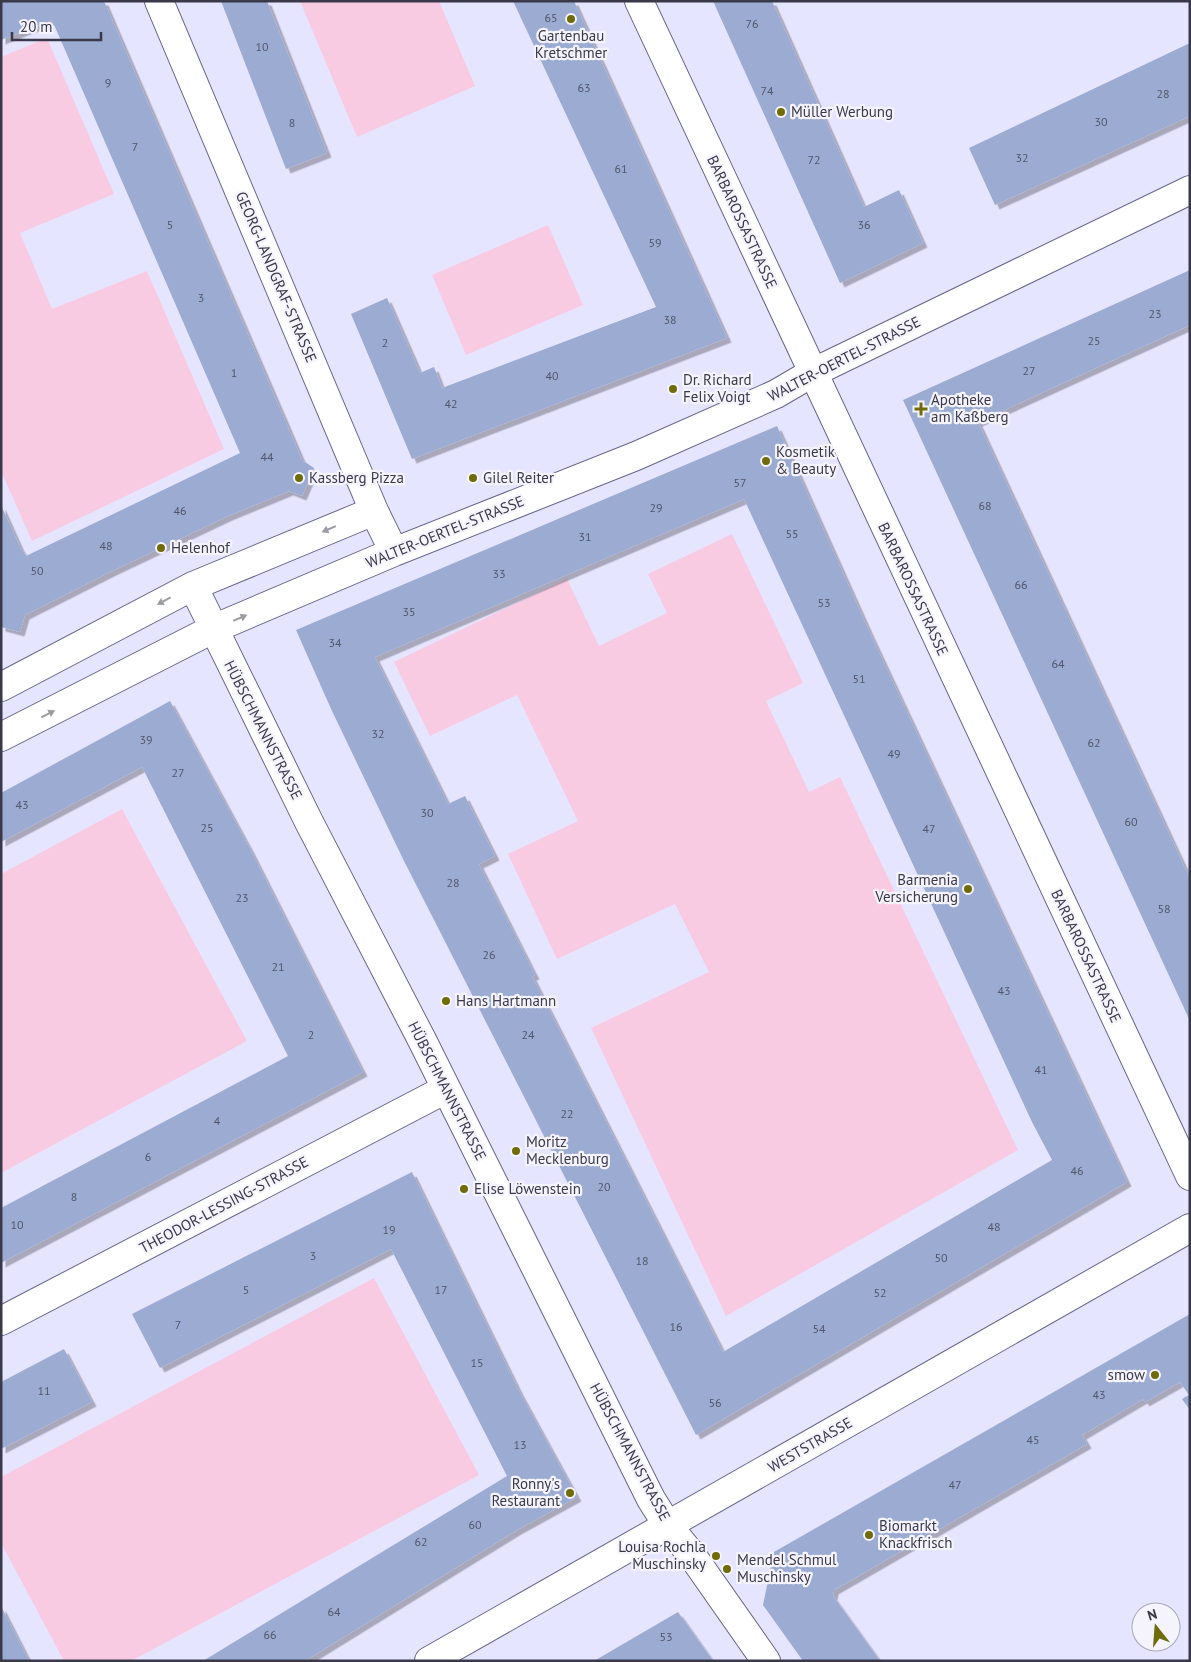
<svg xmlns="http://www.w3.org/2000/svg" width="1191" height="1662" viewBox="0 0 1191 1662" font-family="'PT Sans',sans-serif">
<style>
.green{fill:#f9cbe2}
.building{fill:#9babd1;fill-rule:evenodd;filter:url(#shadow)}
.lines{fill:none;stroke-linecap:round;stroke-linejoin:round}
.street-casing{stroke:#666489;stroke-width:30}
.secondary-casing{stroke:#666489;stroke-width:30}
.street{stroke:#fff;stroke-width:28}
.secondary{stroke:#fff;stroke-width:28}
.oneway{fill:#9c9ca4}
.poi-dot{fill:#6f6b07;stroke:#f5f4fd;stroke-width:2}
.labels{text-anchor:middle;stroke-width:4.5;stroke-linejoin:round;paint-order:stroke}
.number-label{font-size:12px;fill:#52566c}
.poi-label{font-size:15px;fill:#3a394a;stroke:#f5f4fd;text-anchor:start}
.street-label{font-size:15px;fill:#3a394a;stroke:#f5f4fd}
</style>
<defs>
<filter id="shadow"><feDropShadow dx="4.5" dy="4.5" stdDeviation="0" flood-color="#0004"/></filter>
</defs>
<rect width="100%" height="100%" fill="#e6e5ff"/>
<!-- green -->
<path class="green" d="M300,1h139l36,85 -118,51z
M47,38l67,156 -94,39 32,76 95,-38 77,178 -192,92 -31,-70v-414z
M548,225l35,80 -117,50 -34,-80z
M732,534l71,149 -37,18 43,91 31,-15 178,373 -292,166 -135,-288 118,-56 -34,-68 -118,55 -49,-105 70,-33 -61,-126 -87,41 -36,-74 173,-83 32,67 68,-33 -19,-39z
M122,809l125,232 -246,132v-299z
M374,1278l105,197 -348,186h-67l-63,-118v-66z"/>
<!-- building -->
<path class="building" d="M1,1h103l198,459 12,8 -12,28 -13,-5 -61,25 -116,55 -87,44 -5,17 -19,-5v-122l19,42 6,9 214,-103 -188,-433 -51,20z
M221,1h46l60,152 -41,16z
M513,1h61l153,337 -315,121 -61,-145 36,-16 33,75 14,-6 8,21 214,-81z
M713,1h59l92,206 35,-17 24,53 -83,40z
M1190,43v73l-195,89 -26,-57z
M1190,270v55l-212,97 212,457v142l-287,-621z
M777,426l92,205 258,551 -431,253 -293,-576 -71,-148 -36,-81zM744,499l288,623 20,38 -329,192 -187,-368 -4,-8 3,-1 -56,-111 16,-8 -30,-60 -17,8 -73,-147z
M170,701l80,148 113,223 -362,191v-55l287,-152 -146,-289 -141,75v-49z
M412,1172l107,219 58,106 -60,33 -212,131h-102l304,-185 -116,-227 -231,119 -28,-54z
M1190,1314v96l-8,-11 7,-4 -9,-13 -35,20 -2,-3 -61,36 5,9 -253,146 -1,6 47,65h-77l-40,-56 11,-53z
M64,1349l28,53 -91,47v-67z
M1,1606l2,4 26,51h-28z
M678,1612l35,49h-119z"/>
<g class="lines">
<!-- street casing -->
<g class="street-casing">
<path id="street" d="M159,1l215,510 20,41
M193,586l116,236 113,218 229,459 17,27 23,28 75,107
M1,687l192,-101 181,-75
M1,737l212,-108 181,-77 242,-96 140,-62 36,-21 378,-183
M1,1321l445,-232"/>
</g>
<!-- secondary casing -->
<g class="secondary-casing">
<path id="secondary" d="M639,1l551,1175
M429,1661l761,-433"/>
</g>
<!-- street -->
<use href="#street" class="street"/>
<!-- secondary -->
<use href="#secondary" class="secondary"/>
</g>
<!-- one-way arrows -->
<defs><path id="oneway-solid" d="M-6-.8H1V-3.2L6.5 0L1 3.2V.8H-6Z" transform="scale(1.25)"/></defs>
<g class="oneway">
<use href="#oneway-solid" transform="translate(329 529) rotate(157)"/>
<use href="#oneway-solid" transform="translate(164 601) rotate(152)"/>
<use href="#oneway-solid" transform="translate(240 618) rotate(-23)"/>
<use href="#oneway-solid" transform="translate(48 714) rotate(-27)"/>
</g>
<!-- markers -->
<g class="poi-dot">
<circle cx="571" cy="19" r="5"/>
<circle cx="781" cy="112" r="5"/>
<circle cx="673" cy="389" r="5"/>
<path d="M918.5 401.5h5v5h5v5h-5v5h-5v-5h-5v-5h5z"/>
<circle cx="766" cy="461" r="5"/>
<circle cx="299" cy="478" r="5"/>
<circle cx="473" cy="478" r="5"/>
<circle cx="161" cy="548" r="5"/>
<circle cx="968" cy="889" r="5"/>
<circle cx="446" cy="1001" r="5"/>
<circle cx="516" cy="1151" r="5"/>
<circle cx="464" cy="1189" r="5"/>
<circle cx="1155" cy="1375" r="5"/>
<circle cx="570" cy="1493" r="5"/>
<circle cx="869" cy="1535" r="5"/>
<circle cx="716" cy="1556" r="5"/>
<circle cx="727" cy="1569" r="5"/>
</g>
<g class="labels">
<!-- number labels -->
<g class="number-label">
<text x="551" y="22">65</text>
<text x="752" y="28">76</text>
<text x="262" y="51">10</text>
<text x="108" y="87">9</text>
<text x="584" y="92">63</text>
<text x="767" y="95">74</text>
<text x="1163" y="98">28</text>
<text x="1101" y="126">30</text>
<text x="292" y="127">8</text>
<text x="135" y="151">7</text>
<text x="1022" y="162">32</text>
<text x="814" y="164">72</text>
<text x="621" y="173">61</text>
<text x="170" y="229">5</text>
<text x="864" y="229">36</text>
<text x="655" y="247">59</text>
<text x="201" y="302">3</text>
<text x="1155" y="318">23</text>
<text x="670" y="324">38</text>
<text x="1094" y="345">25</text>
<text x="385" y="347">2</text>
<text x="1029" y="375">27</text>
<text x="234" y="377">1</text>
<text x="552" y="380">40</text>
<text x="451" y="408">42</text>
<text x="267" y="461">44</text>
<text x="740" y="487">57</text>
<text x="985" y="510">68</text>
<text x="656" y="512">29</text>
<text x="180" y="515">46</text>
<text x="792" y="538">55</text>
<text x="585" y="541">31</text>
<text x="106" y="550">48</text>
<text x="37" y="575">50</text>
<text x="499" y="578">33</text>
<text x="1021" y="589">66</text>
<text x="824" y="607">53</text>
<text x="409" y="616">35</text>
<text x="335" y="647">34</text>
<text x="1058" y="668">64</text>
<text x="859" y="683">51</text>
<text x="378" y="738">32</text>
<text x="146" y="744">39</text>
<text x="1094" y="747">62</text>
<text x="894" y="758">49</text>
<text x="178" y="777">27</text>
<text x="22" y="809">43</text>
<text x="427" y="817">30</text>
<text x="1131" y="826">60</text>
<text x="207" y="832">25</text>
<text x="929" y="833">47</text>
<text x="453" y="887">28</text>
<text x="242" y="902">23</text>
<text x="1164" y="913">58</text>
<text x="489" y="959">26</text>
<text x="278" y="971">21</text>
<text x="1004" y="995">43</text>
<text x="311" y="1039">2</text>
<text x="528" y="1039">24</text>
<text x="1041" y="1074">41</text>
<text x="567" y="1118">22</text>
<text x="217" y="1125">4</text>
<text x="148" y="1161">6</text>
<text x="1077" y="1175">46</text>
<text x="604" y="1191">20</text>
<text x="74" y="1201">8</text>
<text x="17" y="1229">10</text>
<text x="994" y="1231">48</text>
<text x="389" y="1234">19</text>
<text x="313" y="1260">3</text>
<text x="941" y="1262">50</text>
<text x="642" y="1265">18</text>
<text x="246" y="1294">5</text>
<text x="441" y="1294">17</text>
<text x="880" y="1297">52</text>
<text x="178" y="1329">7</text>
<text x="676" y="1331">16</text>
<text x="819" y="1333">54</text>
<text x="477" y="1367">15</text>
<text x="44" y="1395">11</text>
<text x="1099" y="1399">43</text>
<text x="715" y="1407">56</text>
<text x="1033" y="1444">45</text>
<text x="520" y="1449">13</text>
<text x="955" y="1489">47</text>
<text x="475" y="1529">60</text>
<text x="421" y="1546">62</text>
<text x="334" y="1616">64</text>
<text x="270" y="1639">66</text>
<text x="666" y="1641">53</text>
</g>
<!-- poi labels -->
<g class="poi-label">
<text x="571" y="41" text-anchor="middle">Gartenbau<tspan x="571" dy="17">Kretschmer</tspan></text>
<text x="791" y="117">Müller Werbung</text>
<text x="683" y="385">Dr. Richard<tspan x="683" dy="17">Felix Voigt</tspan></text>
<text x="931" y="405">Apotheke<tspan x="931" dy="17">am Kaßberg</tspan></text>
<text x="776" y="457">Kosmetik<tspan x="776" dy="17">&amp; Beauty</tspan></text>
<text x="309" y="483">Kassberg Pizza</text>
<text x="483" y="483">Gilel Reiter</text>
<text x="171" y="553">Helenhof</text>
<text x="958" y="885" text-anchor="end">Barmenia<tspan x="958" dy="17">Versicherung</tspan></text>
<text x="456" y="1006">Hans Hartmann</text>
<text x="526" y="1147">Moritz<tspan x="526" dy="17">Mecklenburg</tspan></text>
<text x="474" y="1194">Elise Löwenstein</text>
<text x="1145" y="1380" text-anchor="end">smow</text>
<text x="560" y="1489" text-anchor="end">Ronny's<tspan x="560" dy="17">Restaurant</tspan></text>
<text x="879" y="1531">Biomarkt<tspan x="879" dy="17">Knackfrisch</tspan></text>
<text x="706" y="1552" text-anchor="end">Louisa Rochla<tspan x="706" dy="17">Muschinsky</tspan></text>
<text x="737" y="1565">Mendel Schmul<tspan x="737" dy="17">Muschinsky</tspan></text>
</g>
<!-- street labels -->
<g class="street-label">
<text transform="translate(742 222) rotate(65)" y="5">BARBAROSSASTRASSE</text>
<text transform="translate(276 277) rotate(67)" y="5">GEORG-LANDGRAF-STRASSE</text>
<text transform="translate(844 359) rotate(-27)" y="5">WALTER-OERTEL-STRASSE</text>
<text transform="translate(445 532) rotate(-22)" y="5">WALTER-OERTEL-STRASSE</text>
<text transform="translate(913 589) rotate(65)" y="5">BARBAROSSASTRASSE</text>
<text transform="translate(263 730) rotate(63)" y="5">HÜBSCHMANNSTRASSE</text>
<text transform="translate(1086 956) rotate(65)" y="5">BARBAROSSASTRASSE</text>
<text transform="translate(447 1091) rotate(63)" y="5">HÜBSCHMANNSTRASSE</text>
<text transform="translate(224 1205) rotate(-28)" y="5">THEODOR-LESSING-STRASSE</text>
<text transform="translate(810 1445) rotate(-30)" y="5">WESTSTRASSE</text>
<text transform="translate(630 1452) rotate(62)" y="5">HÜBSCHMANNSTRASSE</text>
</g>
</g>
<!-- border -->
<rect width="1191" height="1662" fill="none" stroke="#3a394a" stroke-width="5"/>
<!-- north arrow -->
<g transform="translate(1156 1627) rotate(343)"><circle r="24" fill="#f5f4fd" stroke="#aaa9b5"/>
<path d="M0-4L9 19L0 12L-9 19Z" fill="#6f6b07"/>
<text y="-8" font-size="14" font-weight="bold" text-anchor="middle" fill="#3a394a">N</text>
</g>
<!-- scale -->
<path d="M12 32v8h89v-8" fill="none" stroke="#3a394a" stroke-width="2.5"/>
<text x="20" y="32" font-size="15" fill="#3a394a" stroke="#f5f4fd" stroke-width="4" paint-order="stroke">20 m</text>
</svg>
